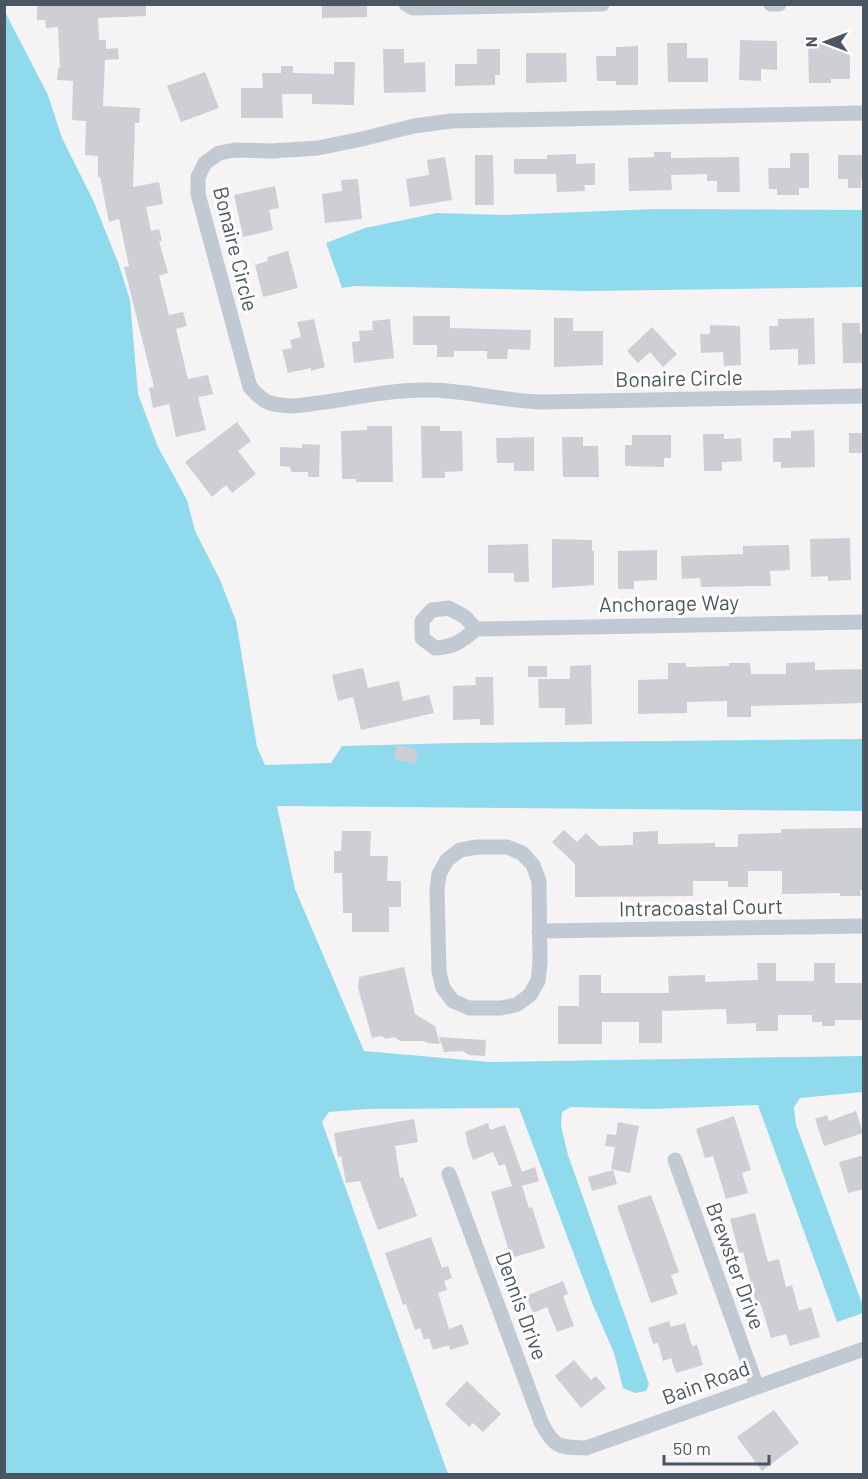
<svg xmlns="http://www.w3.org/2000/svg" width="868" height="1479" viewBox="0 0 868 1479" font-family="Barlow,sans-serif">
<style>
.water{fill:#90daee}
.building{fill:#cdcfd5}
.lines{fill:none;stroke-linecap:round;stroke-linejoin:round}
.minor{stroke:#c1cad2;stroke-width:15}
.labels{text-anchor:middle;stroke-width:6;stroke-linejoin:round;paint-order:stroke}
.street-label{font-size:21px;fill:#4a5661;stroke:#fff}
</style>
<rect width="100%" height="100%" fill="#f5f3f3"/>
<!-- water -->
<path class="water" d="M4,10l44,85 14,43 31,62 26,65 11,35 8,94 20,53 29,53 8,31 25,49 16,41 21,126 8,18 66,-2 11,-17 113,-3 408,-4v72l-586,-5 18,83 69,162 125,11 374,-6v36l-63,6 -6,9 2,18 67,181v7l-26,9 -79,-217 -106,4 -81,-2 -9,5 -1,14 7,29 81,229 -3,7 -11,2 -12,-5 -9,-35 -21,-48 -74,-197 -153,1 -37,3 -7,10 126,352h-443z
M657,209l206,1v77l-274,4 -234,-5 -13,2 -16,-45 39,-15 72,-15 65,2z"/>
<!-- building -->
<path class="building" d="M37,4h109v12l-48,2 1,22h7v9l12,-1 1,11 -14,1 -2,46 37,2 -1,15h-4l-2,64 26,-5 4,22 -17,3 5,24 8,-2 3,12h-3l9,32 -9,3 10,39 14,-3 4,14 -11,3 12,50 20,-4 5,19 -15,3 8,33 -30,7 -7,-33 -16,4 -4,-20 5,-1 -30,-120 5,-1 -10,-47 -10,3 -9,-45h-2v-21l-13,-1 1,-34 -14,-1 1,-39 -16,-1 1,-12h2l-2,-41 -12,1 -1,-8h-8z
M322,4h45v13l-45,1z
M740,40l37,1v29l-16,-1v12l-22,-1z
M839,40v10h11v29h-19v4h-22l-1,-42z
M667,43h20v15h21v24h-40z
M638,46v39h-22v-4h-19l-1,-25h20v-9z
M383,49h21v14l21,-1 1,30 -42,1z
M477,49h23v26h-5v10l-40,1v-22h22z
M526,53h40l1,29 -41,1z
M334,62h21l-1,43 -42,-1v-10h-30l1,24h-42v-30h22l-1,-15h19v-7h12v7l41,1z
M205,72l14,36 -38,14 -14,-36z
M654,152h17v6l68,-1 1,35h-23v-11h-10v-7l-36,1 1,15 -43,1 -1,-33 26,-1z
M790,153h19v35h-10v7h-22v-6h-8l-1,-21h22z
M576,154v10l19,-1v22h-11l1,6 -28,1 -1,-18h-42v-15h33v-4z
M475,155h18l1,50h-19z
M838,155h26v24h-3v9h-13v-9h-10z
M445,157l7,43 -42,7 -4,-28 23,-4 -2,-15z
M358,179l4,40 -37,4 -3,-29 20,-3 -1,-11z
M275,186l4,22 -10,2 4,20 -30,7 -9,-42z
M288,251l10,37 -35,9 -8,-32 13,-4 -1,-4z
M413,316h37v12l81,2 -1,20 -22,-1 -1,10h-20v-8h-33v6h-17v-12h-24z
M554,318h19v13h30v34l-49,2z
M814,318l1,46 -17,1v-16l-28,1 -1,-24h9v-7z
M314,319l11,48 -14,4v-3l-23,5 -6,-23 10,-2 -2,-8 11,-3 -4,-15z
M390,319l4,39 -40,5 -2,-21 8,-1 -1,-10 14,-1 -1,-9z
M842,323h18v10h4v30h-21z
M710,325l30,1 1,39 -17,1 -1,-14 -22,1 -1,-19h10z
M652,327l25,27 -14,13 -13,-15 -12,11 -11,-12z
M237,422l14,19 -13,10 18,23 -24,19 -6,-8 -14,12 -27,-35z
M367,426h25l1,56h-37v-3h-14l-1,-48 26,-1z
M421,426h19v5h22l1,40 -18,1v6h-23z
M814,430l1,37 -34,1v-6h-8v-24h18v-7z
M849,433h15v20h-15z
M703,434h21v5l17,-1 1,23 -20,1v9h-18z
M632,435h39v23h-7v9l-39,-1v-21h7z
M534,437v34h-20v-8h-17l-1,-25z
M562,437h21v9h15l1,31h-36z
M302,444l18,1 -1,32h-11v-5h-17l-1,-5 -10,-1v-19l22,1z
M850,538l1,42 -23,1v-5l-17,1 -1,-38z
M552,539l40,1v11h2v34l-42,3z
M528,544l1,38h-15v-9h-26v-28z
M789,545l1,25 -20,1 1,15 -70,1 -1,-9 -18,1 -1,-23 62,-2v-8z
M657,550v30l-23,1v8h-16v-38z
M815,662v8l49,-1v34l-113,3v11h-24v-16l-40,1v11l-49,1v-34l30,-1v-16h18v4l43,-1v-3h21l1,11h35v-11z
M591,665l1,59 -27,1v-17h-26l-1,-29h32v-13z
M528,666h19v11h-19z
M363,668l5,20 31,-7 4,20 26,-6 5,18 -73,17 -8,-33 -15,4 -6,-26z
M475,677h18l1,48h-14v-6l-27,1v-34l23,-1z
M397,745l21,5 -3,14 -21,-5z
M864,828v62h-4l1,6h-21v-3l-58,1v-23h-34v16h-20v-6h-35v15l-118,1v-33l-23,-22 12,-12 13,12 9,-9 13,13 34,-1v-13l25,-1v13l57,-1v4h23v-13l43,-1v-4z
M342,831h29l-1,25h18l-1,25h14v26h-12v25h-37v-19h-9l-1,-40h-8v-22h7z
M757,963h19v18h38v-18h21v20h29v37h-29v6h-13v-4h-10v-7h-34v16h-22v-8l-29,1 -1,-15 -64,2v32h-23v-21h-37v22h-44v-38h21v-31h22v18h68l-1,-17 37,-1v7l53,-2z
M404,967l11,47 20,12 5,18 -12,-1 -5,-2h-23l-6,-4 -8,2 -5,-3 -9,2 -14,-50 1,-11z
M439,1037l47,3 -1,16 -16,-1 -6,-4 -19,1z
M856,1111l7,22 -39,13 -9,-27 12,-4 2,6z
M734,1116l17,54 -9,3 6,20 -22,6 -13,-43 -8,2 -9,-29z
M414,1119l4,23 -23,4 5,32 3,-1 14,39 -39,14 -18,-49 -14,2 -5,-27 -3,1 -4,-24z
M618,1122l21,4 -9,47 -19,-4 4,-22 -10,-1 2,-12 9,1z
M488,1123l2,7 15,-5 17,47 13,-5 4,14 -17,5 7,22 3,-1 13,41 -34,10 -20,-66 21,-6 -7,-22 -6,2 -6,-14 -20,8 -7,-21h1l-2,-7z
M864,1155v34l-16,4 -9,-31z
M613,1170l4,14 -25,7 -4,-14z
M651,1195l28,77 -8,3 7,19 -27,9 -34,-97z
M755,1213l13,49 11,-3 7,28 6,-2 7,26 12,-4 9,30 -30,9 -4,-12 -15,4 -10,-33 -4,1 -14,-54 -4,1 -9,-34z
M431,1237l11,31 6,-2 4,12 -8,3 3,9 -9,3 11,36 13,-5 7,20 -19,6 -1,-5 -16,5 -4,-12 -5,2 -4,-12 -5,2 -9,-26 -3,1 -18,-52z
M563,1281l5,13 -5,2 11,30 -17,6 -10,-25 -14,6 -7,-17z
M669,1321l2,6 14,-4 7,23 5,-1 6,20 -27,8 -5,-15 -8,3 -5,-18 -5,1 -5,-16z
M574,1360l17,20 5,-4 10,12 -25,20 -26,-32z
M467,1381l34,33 -18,18 -10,-9 -4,4 -24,-23z
M774,1410l25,33 -37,28 -25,-34z"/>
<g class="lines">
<!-- minor -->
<path class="minor" d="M406,4l7,4 189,-4
M771,4h8
M864,113l-413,8 -37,5 -52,13 -44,9 -46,3 -37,-1 -16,3 -14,10 -7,14v17l52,193c15,17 20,18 43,19 46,-4 92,-17 138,-16 37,1 74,11 111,12l322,-6
M449,608l16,9 11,12c-15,13 -22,18 -41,19l-13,-10v-17l10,-11z
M476,629l388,-7
M477,847h30l15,6 11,12 6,16 1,82 -2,18 -8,14 -14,10 -15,3h-32l-16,-7 -10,-13 -4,-16 -2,-82 2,-16 8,-14 13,-10z
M539,931l325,-5
M675,1160l82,227
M449,1174l92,248c13,26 18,25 45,26l278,-99"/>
</g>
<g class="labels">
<!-- street labels -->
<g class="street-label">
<text transform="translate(235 249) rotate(76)" y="7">Bonaire Circle</text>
<text transform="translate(679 379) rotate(-1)" y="7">Bonaire Circle</text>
<text transform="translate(669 604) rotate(-1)" y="7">Anchorage Way</text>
<text transform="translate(701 908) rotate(-1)" y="7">Intracoastal Court</text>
<text transform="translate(735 1266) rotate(70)" y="7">Brewster Drive</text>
<text transform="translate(521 1306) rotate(70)" y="7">Dennis Drive</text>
<text transform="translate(706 1383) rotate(-20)" y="7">Bain Road</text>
</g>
</g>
<!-- border -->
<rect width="868" height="1479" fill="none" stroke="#4a5661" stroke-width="12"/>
<!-- north arrow -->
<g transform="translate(826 42) rotate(270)" stroke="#ffffff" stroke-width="4.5" paint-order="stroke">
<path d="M0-4.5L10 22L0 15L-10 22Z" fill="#4a5661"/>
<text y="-9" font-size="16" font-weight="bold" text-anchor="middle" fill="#4a5661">N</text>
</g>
<!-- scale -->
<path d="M664 1455v9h105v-9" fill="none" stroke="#4a5661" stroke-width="3"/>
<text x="673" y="1455" font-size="18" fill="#4a5661" stroke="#ffffff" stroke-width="4.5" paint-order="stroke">50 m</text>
</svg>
